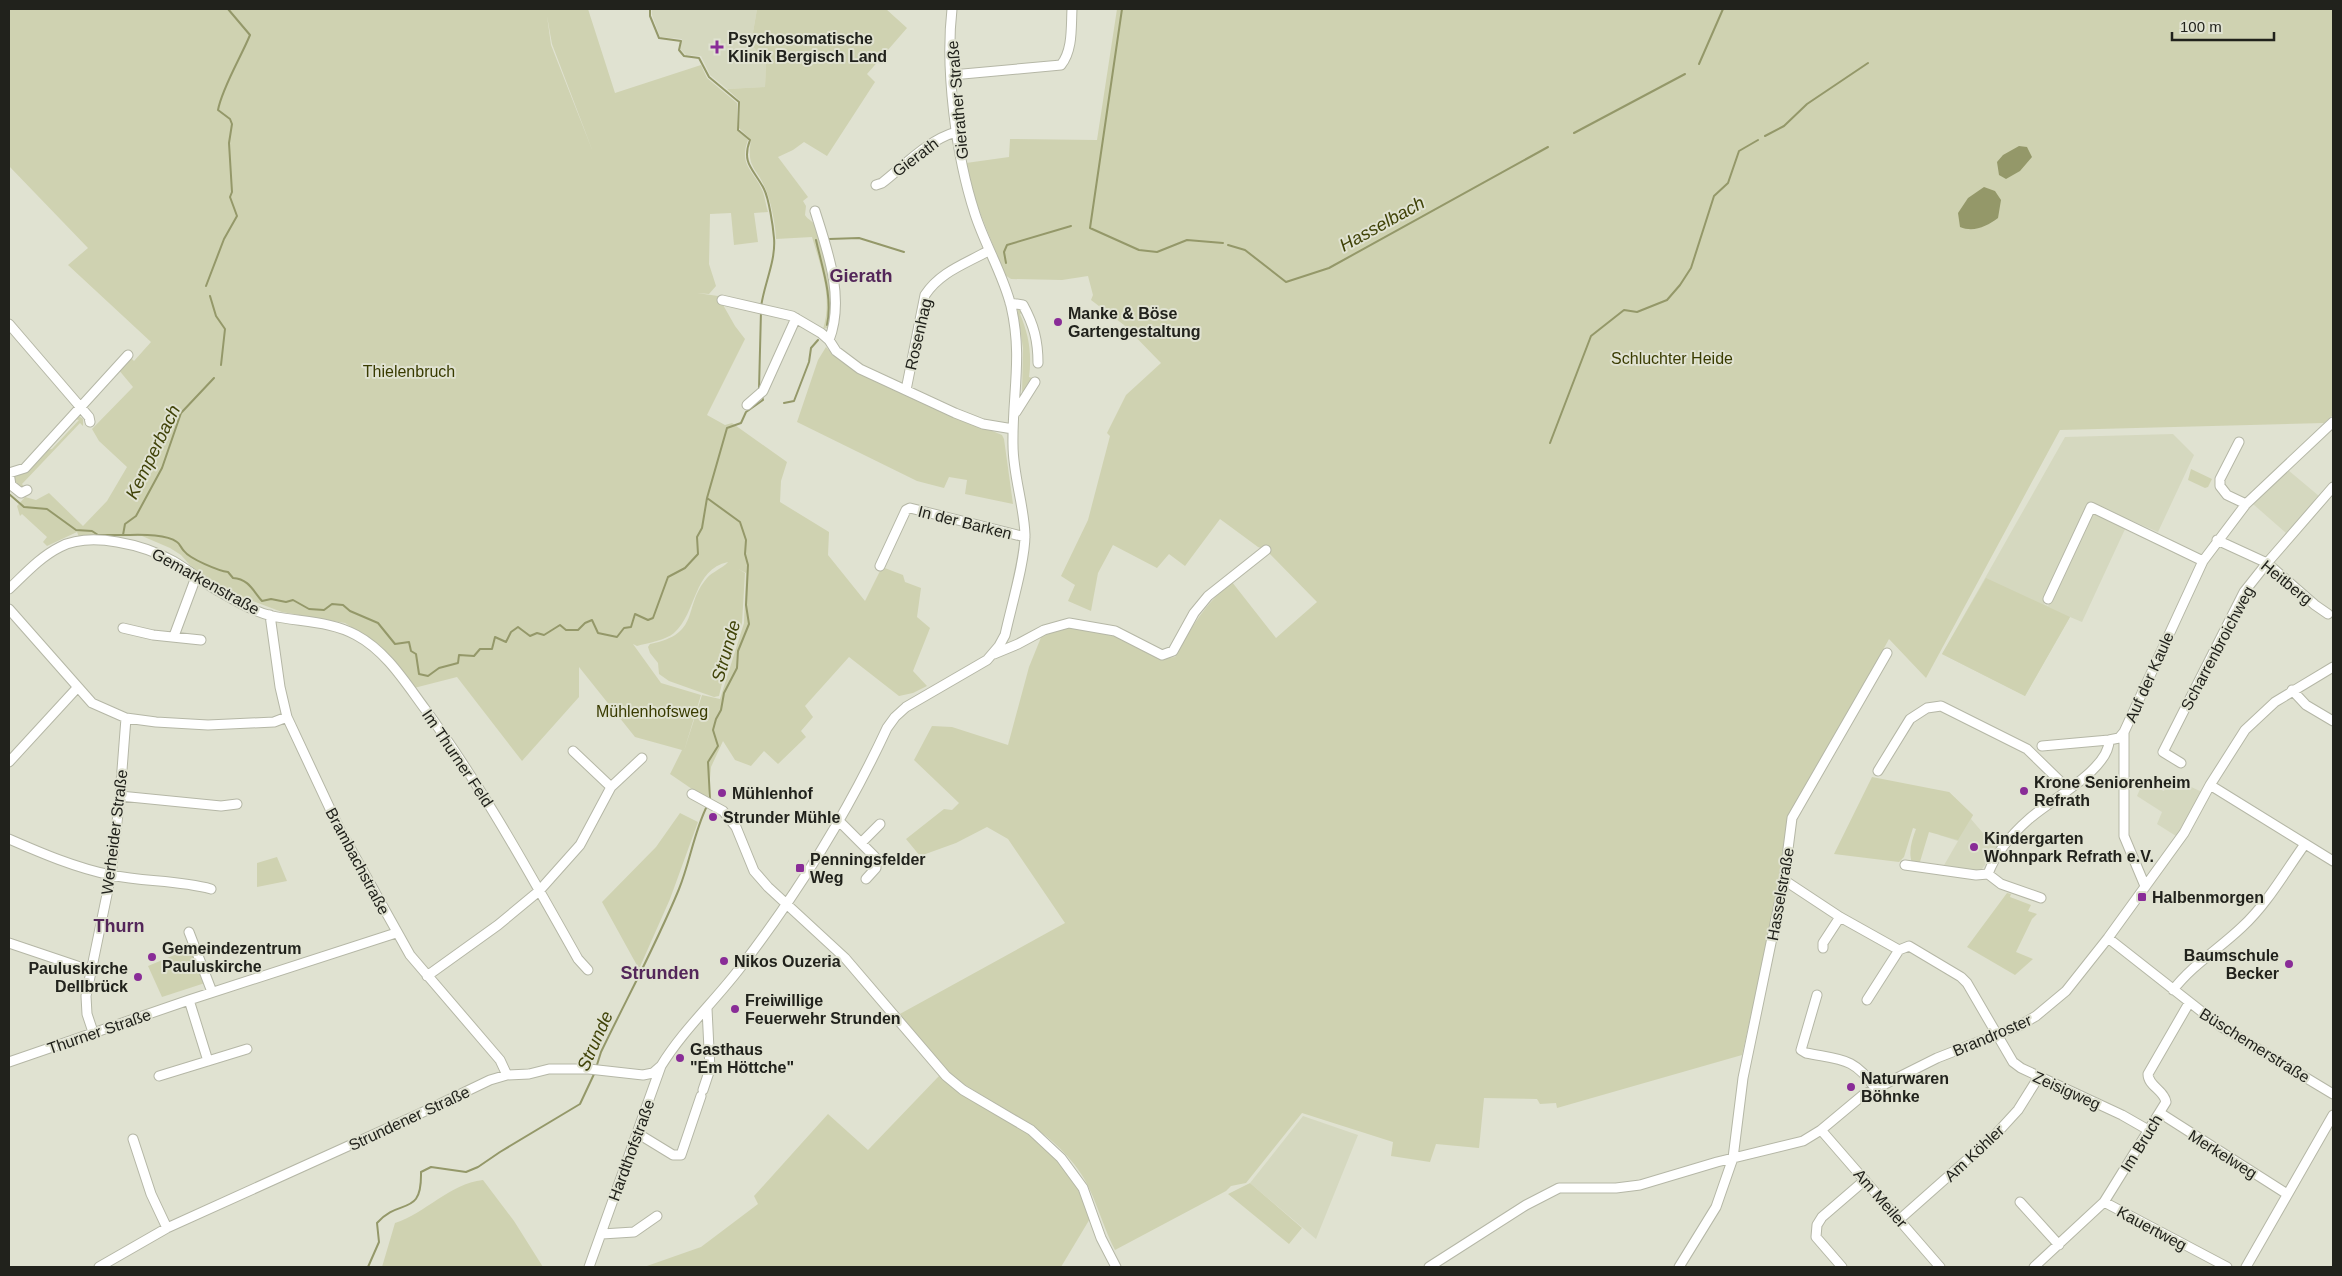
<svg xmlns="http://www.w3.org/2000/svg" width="2342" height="1276" viewBox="0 0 2342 1276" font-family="Arial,sans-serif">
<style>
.built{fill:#d5d8bf}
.green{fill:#cfd2b1;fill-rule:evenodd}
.water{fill:#949869}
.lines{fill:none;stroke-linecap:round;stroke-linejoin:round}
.stream{stroke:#949869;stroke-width:2}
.minor-casing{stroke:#b5b7a6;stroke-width:11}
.minor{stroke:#fff;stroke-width:9}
.poi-dot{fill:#892c97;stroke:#e0e2d1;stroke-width:2}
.labels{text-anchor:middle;stroke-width:4;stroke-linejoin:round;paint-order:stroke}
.poi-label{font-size:16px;font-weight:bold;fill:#21221c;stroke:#e0e2d1;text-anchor:start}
.street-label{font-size:16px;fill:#21221c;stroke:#e0e2d1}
.park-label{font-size:16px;fill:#393b00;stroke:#e0e2d1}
.water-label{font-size:18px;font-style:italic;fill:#404308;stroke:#e0e2d1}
.neighbourhood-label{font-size:18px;font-weight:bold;fill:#532659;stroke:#e0e2d1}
</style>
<rect width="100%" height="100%" fill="#e0e2d1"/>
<!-- built -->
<path class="built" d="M652,9h105l-6,35 15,19 -1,24 -38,2 -17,-14 -9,-19 -15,-1 -6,-6 2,-10 -22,-2 -8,-22z
M2173,434l21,21 -36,77 -68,-29 -46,101 4,2 43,-91 4,-1 31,13 -44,95 -12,-5 -45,79 -83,-42 123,-217z
M2288,470l31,26 -33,37 -33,-29z
M2170,777l32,15 -26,44 -19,-12 5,-12 -25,-16 6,-14 21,9z
M1949,792l24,23 -2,4 12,14 20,6 -23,33 -37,-5 15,-26 -19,-6z
M1303,1116l55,19 -42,104 -66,-56z"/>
<!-- green -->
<path class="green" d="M9,9h579l27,84 86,-28 6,13 30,25v27l11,10c-10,26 7,31 15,52 2,6 3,14 5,20l-14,1 4,29 -24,3 -3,-32 -21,1 -1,50 7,22 -7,8 -12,-1 21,3 17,30 10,13 -38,76 18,10 7,-2 55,39 -6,19 -1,21 49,30 -1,23 37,46 17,-34 21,8 2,7 16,6 -4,29 13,11 -17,43 14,15 -14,7 -14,3 -50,-39 -44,49 8,11 -12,14 5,6 -28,27 -14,-13 -13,15 -16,-6 -12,-19 -12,26 -3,33 -38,-26 12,-24 -47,-13 -56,-70v30l-57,64 -65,-84 -43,11 -36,-44 -33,-21 -63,-11 -45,-17 -41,-23 -15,-17 -11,-7 -28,-12 -63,1 -2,-5 -30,14 -4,-4 4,-5 -25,-23 -2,2 -3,-10 8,-9 11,3 13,-7 34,33 24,-25 20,-34 -28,-26 -7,-12 41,-42 -15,-18 12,-12 4,4 17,-19 -83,-77 20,-17 -79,-82zM547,16l5,28 41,108 -42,-107zM728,562c-5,6 -16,10 -21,16 -25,29 -5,56 -57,66l-2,3 2,6 8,10 1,11 10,7 45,16 5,-1 6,-25 17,-48 3,-50 -7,-4 8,4 -2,50 -24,76 -18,-4 -18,56 17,-56 -40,-12 -28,-39 4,2c11,-3 29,-6 37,-13 23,-20 19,-64 54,-71z
M757,9h129l21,19 -40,46 8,8 -48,74 -23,-14 -11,8 -15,7 30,40 -5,4 3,5 -1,9c3,5 8,6 11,11 9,17 20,82 14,101l-7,2c10,-31 -2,-62 -11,-92l-36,2c0,-12 -5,-37 -10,-49 -9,-23 -20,-21 -15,-50l-12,-12 1,-27 -13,-12 38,-2 1,-24 -15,-19z
M1117,9h1216v406l-9,8 -264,7 -134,248 -37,-39 -83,152 -16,25 -11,73 -37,166 -185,53 -1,-5 -16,1 -3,-5 -53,-1 -5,50 -43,-4 -6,18 -39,-6 2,-14 -91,-29 -56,70 -15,3 -5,5 -111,59c-15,-29 -20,-60 -41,-86 -34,-43 -78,-56 -120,-87 -22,-16 -38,-41 -56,-62l167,-92 -57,-84 -21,-12 -31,16 -36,13 -14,-17 38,-30 8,1 7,-7 -45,-43 18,-34 20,1 56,18 21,-78 13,-32 26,-9 45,9 48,24 14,-2c18,-32 28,-51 57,-75l44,56 41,-36 -51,-52 -8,-3 -38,-28 -35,47 -16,-12 -12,14 -44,-23 -15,28 -7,38 -23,-10 7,-16 -14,-9 27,-56 22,-84 -3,-3 19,-38 35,-32 -37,-38 -33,-25 2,-5 -5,-19 -26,4 -51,-1 -6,-4 -28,-70 -11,-42 43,-6 1,-18 87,1z
M1019,307l5,4 -4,3c9,21 12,40 9,63l3,1 -10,17 1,-47 -6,-40z
M826,347c15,17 34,26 54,36 40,20 82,35 122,52l2,4 9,65 -48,-10 2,-14 -18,-3 -5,11 -27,-7 -120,-59 21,-62z
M79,416l4,3v7l-3,-3 -58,61 3,4 -6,1 -6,-10 1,-3 15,-5 17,-18v-3l6,-1 27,-29 -4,-1z
M2191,469l21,10 -4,8 -3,1 -17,-8z
M1986,578l84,39 -45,79 -83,-42z
M1872,777l77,15 24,23 -15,25 -29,-8 -10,33 -7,-2c-4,-12 0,-23 4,-34l-3,-1 -9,29 -5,5 -65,-8z
M680,813l18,9 -28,77 -31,70 -37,-67 54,-55z
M277,857l10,24 -30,6v-24z
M2007,893l4,1 -1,3 21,8 -3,6 9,3 -5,5 -16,33 17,7 -18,16 -48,-28z
M191,948l14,35 -43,14 -14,-31z
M939,1076c30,23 64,39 94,61 28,19 46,50 58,80l-30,50h-417l57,-20 57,-43 -4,-8 74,-82 40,36z
M483,1180l31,41 29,46h-161l13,-44c31,-10 54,-39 88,-43z
M1250,1183l52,45 -13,16 -61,-50z"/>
<!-- water -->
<path class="water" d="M2019,146l8,1 5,10 -12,14 -14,8 -7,-4 -2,-13 6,-7z
M1984,187l11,4 6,9 -3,18c-11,8 -24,15 -38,9l-2,-14 10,-15z"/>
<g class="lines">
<!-- stream -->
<path class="stream" d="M650,9v7l9,22 22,3 -2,9 5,6 15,2 10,19 30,25 -1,28 12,10c-9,24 4,29 14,49 5,10 9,37 10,49 2,23 -10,46 -13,69
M1122,9l-32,219 49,22 18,2 30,-12 36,3
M1699,64l24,-55
M1574,133l111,-59
M1765,136l19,-10 23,-22 61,-41
M829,239l30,-1 45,14
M816,240c6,27 17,57 11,85
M1228,245l17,5 41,32 43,-14 219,-121
M1006,263l-2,-11 3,-7 64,-19
M206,286l18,-47 13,-23 -7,-19 2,-5 -3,-49 3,-19 -2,-5 -12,-9c4,-22 23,-53 32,-75l-22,-26
M210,296l6,20 9,13 -4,36
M759,389l2,-78
M784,403l10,-2 15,-39 2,-14 7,-8
M1550,443l41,-107 33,-26 13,2 30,-12 13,-15 11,-17 23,-72 14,-13 11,-32 19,-11
M9,494l15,13 23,2 29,21 16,1 6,4h25l2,-11 11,-8 26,-48 19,-55 33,-35
M123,535c14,0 42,-2 54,7 3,2 4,6 7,9 6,8 35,20 44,21l5,6c16,1 20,13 29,23l9,-2 15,3 7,-2 16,9 15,1 8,-6 11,1 7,6 28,12 17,21 14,-2 2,9 5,3 3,20 9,2 11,-8 19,-5 1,-8 15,1 6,-7h12l3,-12 11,5 5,-10 7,-5 12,9 7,-3 7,2 16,-10 6,5h12l7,-7 7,-3 6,13 19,4 7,-9 7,-1 4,-13 13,6 5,-2 15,-41 17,-9 13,-14 -1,-17 5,-9 5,-30
M710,799l-2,-37 10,-16 -5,-16 3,-11 5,-9 3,-17 13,-25 1,-17 11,-27 -3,-19 2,-40 -3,-11 1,-14 -6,-18 -33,-24 20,-70 14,-5 5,-11 17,-12 -1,-4
M596,1068l5,-16c26,-54 55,-107 78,-163 11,-27 15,-57 28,-83
M368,1267l11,-25 -2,-19c23,-26 45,-5 44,-51l10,-5 35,5 12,-5 22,-15 80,-48 15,-32"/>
<!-- minor casing -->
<g class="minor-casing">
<path id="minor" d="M952,75l109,-10c12,-15 10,-38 11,-56
M876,185l6,-2c23,-18 46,-43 74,-51
M815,211c13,41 30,88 14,129
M722,300l70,16 29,17 8,7 7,11 24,18 95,44 28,11 30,5
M1010,303l13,2c11,20 15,36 15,58
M9,324l80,93 1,5
M906,390l19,-95c15,-23 40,-31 63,-44
M747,405l16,-14 33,-73
M1016,412l19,-30
M2239,442l-19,37v7l7,9 19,9
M9,473l16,-5 103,-113
M9,473l2,12 10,8 6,-3
M2217,540l50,23 48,42 13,9
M880,566l26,-56 4,-2 115,29
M9,589c16,-15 31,-32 51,-42 31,-16 84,-2 113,14 17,10 32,23 49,32 16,9 33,19 50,23 28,6 59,5 84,19 30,16 49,47 69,74 58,79 105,165 153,250l10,11
M2048,599l43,-92 112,54
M9,609l83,94 34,15 30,4 52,3 66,-3 13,-5
M270,615l10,72 7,30 52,111 71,127 90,105 7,15
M123,628l30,7 48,5
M174,636l22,-59
M994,654l24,-10 26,-14 25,-7 46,8 47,24 11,-4 21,-38 14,-17 58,-46
M2292,690l14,15 27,16
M2042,746l67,-6 10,-2 5,-6
M573,751l38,36
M9,762l68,-74
M2181,763l-18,-11 81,-160 23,-29 66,-76
M1878,771l32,-52 17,-11 14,-2 86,43 41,40
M2210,785l123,76
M692,794l31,17 13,16 18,44 14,16 77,71 101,118 17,14 68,40 30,28 22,30 18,50 15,29
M120,796l101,10 16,-2
M840,822l35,35 1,11 -10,11
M9,839c32,14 67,29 102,36 33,7 67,5 100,14
M861,843l19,-19
M1905,865l71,10 12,-1 13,10 40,14
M1988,874c8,-22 24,-40 41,-55 21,-19 81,-50 80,-79
M1784,880l56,37 59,33 10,-4 52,31 6,6 46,79 8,6 101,47 28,16
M2145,886l-21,-50v-104l79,-171 43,-57 87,-82
M189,932l23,60
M2108,938l112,88 113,68
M9,943l83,28
M1823,948v-5l17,-26
M427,976l71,-51 41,-34 41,-46 31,-58 31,-29
M2173,990c19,-25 46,-41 69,-63 25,-23 43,-55 63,-83
M1817,995l-16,55 5,3c35,7 48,4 69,35
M189,1000l19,61
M1867,1000l32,-50
M93,1032l-6,-18 -1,-18 25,-121 9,-79 6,-78
M9,1062l180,-62 207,-67
M159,1076l88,-27
M703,1090l7,-21 -3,-60
M2160,1113l127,81
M1821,1130l119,137
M637,1133l36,22h8l20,-59
M133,1139l18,55 16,34
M2020,1202l39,43
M2104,1202l123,65
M1900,1219l96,-85 22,-24 20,-32
M602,1234l32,-2 23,-16
M99,1267l68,-39 252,-114 71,-34 17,-5 22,-1 20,-5h40l54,6 10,-2 8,-7
M589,1267l72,-201c22,-36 53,-64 79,-98 57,-74 107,-154 147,-240l8,-11 11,-10 81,-47 12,-14 6,-11c6,-28 20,-74 20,-100 -1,-30 -12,-60 -12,-90 -1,-50 10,-88 -2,-139 -8,-32 -26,-61 -36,-92 -19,-58 -30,-144 -23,-205
M1429,1267l97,-62 33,-17h57l24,-3 77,-23 86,-21 18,-11 42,-35 74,-37 82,-32 17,-10 30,-25 42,-53 76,-105 26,-48 35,-55 30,-28 58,-35
M1679,1267l37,-60 17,-49 10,-80 41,-198 8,-62 95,-165
M1842,1267l-26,-30 1,-12 5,-8 43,-37
M2034,1267l70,-65 62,-100c-2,-12 -18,-16 -18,-28l41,-71
M2246,1267l87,-152"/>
</g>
<!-- minor -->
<use href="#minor" class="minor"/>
</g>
<!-- markers -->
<g class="poi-dot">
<path d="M714.5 39.5h5v5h5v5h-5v5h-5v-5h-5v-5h5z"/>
<circle cx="1058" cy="322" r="5"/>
<circle cx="2024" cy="791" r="5"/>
<circle cx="722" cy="793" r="5"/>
<circle cx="713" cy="817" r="5"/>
<circle cx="1974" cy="847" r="5"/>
<rect x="795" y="863" width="10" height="10" rx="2.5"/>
<rect x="2137" y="892" width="10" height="10" rx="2.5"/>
<circle cx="152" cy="957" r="5"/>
<circle cx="724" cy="961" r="5"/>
<circle cx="2289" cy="964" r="5"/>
<circle cx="138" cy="977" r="5"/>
<circle cx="735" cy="1009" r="5"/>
<circle cx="680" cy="1058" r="5"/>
<circle cx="1851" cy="1087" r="5"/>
</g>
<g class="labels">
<!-- poi labels -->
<g class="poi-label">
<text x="728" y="44">Psychosomatische<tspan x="728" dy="18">Klinik Bergisch Land</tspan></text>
<text x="1068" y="319">Manke &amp; Böse<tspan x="1068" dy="18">Gartengestaltung</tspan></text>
<text x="2034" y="788">Krone Seniorenheim<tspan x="2034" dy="18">Refrath</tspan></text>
<text x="732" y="799">Mühlenhof</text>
<text x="723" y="823">Strunder Mühle</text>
<text x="1984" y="844">Kindergarten<tspan x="1984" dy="18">Wohnpark Refrath e.V.</tspan></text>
<text x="810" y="865">Penningsfelder<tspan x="810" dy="18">Weg</tspan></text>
<text x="2152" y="903">Halbenmorgen</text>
<text x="162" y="954">Gemeindezentrum<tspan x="162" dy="18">Pauluskirche</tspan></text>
<text x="2279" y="961" text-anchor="end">Baumschule<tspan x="2279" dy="18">Becker</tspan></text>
<text x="734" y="967">Nikos Ouzeria</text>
<text x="128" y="974" text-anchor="end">Pauluskirche<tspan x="128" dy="18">Dellbrück</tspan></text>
<text x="745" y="1006">Freiwillige<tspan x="745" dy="18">Feuerwehr Strunden</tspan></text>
<text x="690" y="1055">Gasthaus<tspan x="690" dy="18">"Em Höttche"</tspan></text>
<text x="1861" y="1084">Naturwaren<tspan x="1861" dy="18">Böhnke</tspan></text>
</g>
<!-- street labels -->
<g class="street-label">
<text transform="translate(957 100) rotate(-95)" y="6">Gierather Straße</text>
<text transform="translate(915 157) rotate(-37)" y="6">Gierath</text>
<text transform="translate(918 334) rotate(-77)" y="6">Rosenhag</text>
<text transform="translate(965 522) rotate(14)" y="6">In der Barken</text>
<text transform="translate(206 581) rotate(29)" y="6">Gemarkenstraße</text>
<text transform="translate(2287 582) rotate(39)" y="6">Heitberg</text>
<text transform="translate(2217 648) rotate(-62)" y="6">Scharrenbroichweg</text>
<text transform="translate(2149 677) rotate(-66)" y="6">Auf der Kaule</text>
<text transform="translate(458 758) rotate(56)" y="6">Im Thurner Feld</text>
<text transform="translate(114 832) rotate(-83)" y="6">Werheider Straße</text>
<text transform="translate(358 861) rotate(62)" y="6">Brambachstraße</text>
<text transform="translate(1780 894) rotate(-80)" y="6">Hasselstraße</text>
<text transform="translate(99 1031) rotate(-19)" y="6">Thurner Straße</text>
<text transform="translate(1992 1035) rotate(-23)" y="6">Brandroster</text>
<text transform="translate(2255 1045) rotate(32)" y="6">Büschemerstraße</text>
<text transform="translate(2067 1090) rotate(24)" y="6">Zeisigweg</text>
<text transform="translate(409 1118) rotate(-25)" y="6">Strundener Straße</text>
<text transform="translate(2141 1143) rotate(-58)" y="6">Im Bruch</text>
<text transform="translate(631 1150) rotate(-70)" y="6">Hardthofstraße</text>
<text transform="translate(1974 1153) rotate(-43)" y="6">Am Köhler</text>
<text transform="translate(2223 1154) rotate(32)" y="6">Merkelweg</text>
<text transform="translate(1881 1198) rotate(49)" y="6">Am Meiler</text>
<text transform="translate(2152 1228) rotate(28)" y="6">Kauertweg</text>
</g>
<!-- park labels -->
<g class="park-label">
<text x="1672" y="364">Schluchter Heide</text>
<text x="409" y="377">Thielenbruch</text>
<text x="652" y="717">Mühlenhofsweg</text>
</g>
<!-- water labels -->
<g class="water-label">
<text transform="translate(1382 224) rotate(-29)" y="6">Hasselbach</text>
<text transform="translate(153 452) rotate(-64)" y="6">Kemperbach</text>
<text transform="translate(726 651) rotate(-74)" y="6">Strunde</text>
<text transform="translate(595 1041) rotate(-66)" y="6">Strunde</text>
</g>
<!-- neighbourhood labels -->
<g class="neighbourhood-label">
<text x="861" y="282">Gierath</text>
<text x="119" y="932">Thurn</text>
<text x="660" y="979">Strunden</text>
</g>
</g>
<!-- border -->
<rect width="2342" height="1276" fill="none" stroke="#21221c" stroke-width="20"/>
<!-- scale -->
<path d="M2172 32v8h102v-8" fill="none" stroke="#21221c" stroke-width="2.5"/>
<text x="2180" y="32" font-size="15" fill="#21221c" stroke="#e0e2d1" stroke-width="4" paint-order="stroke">100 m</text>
</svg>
